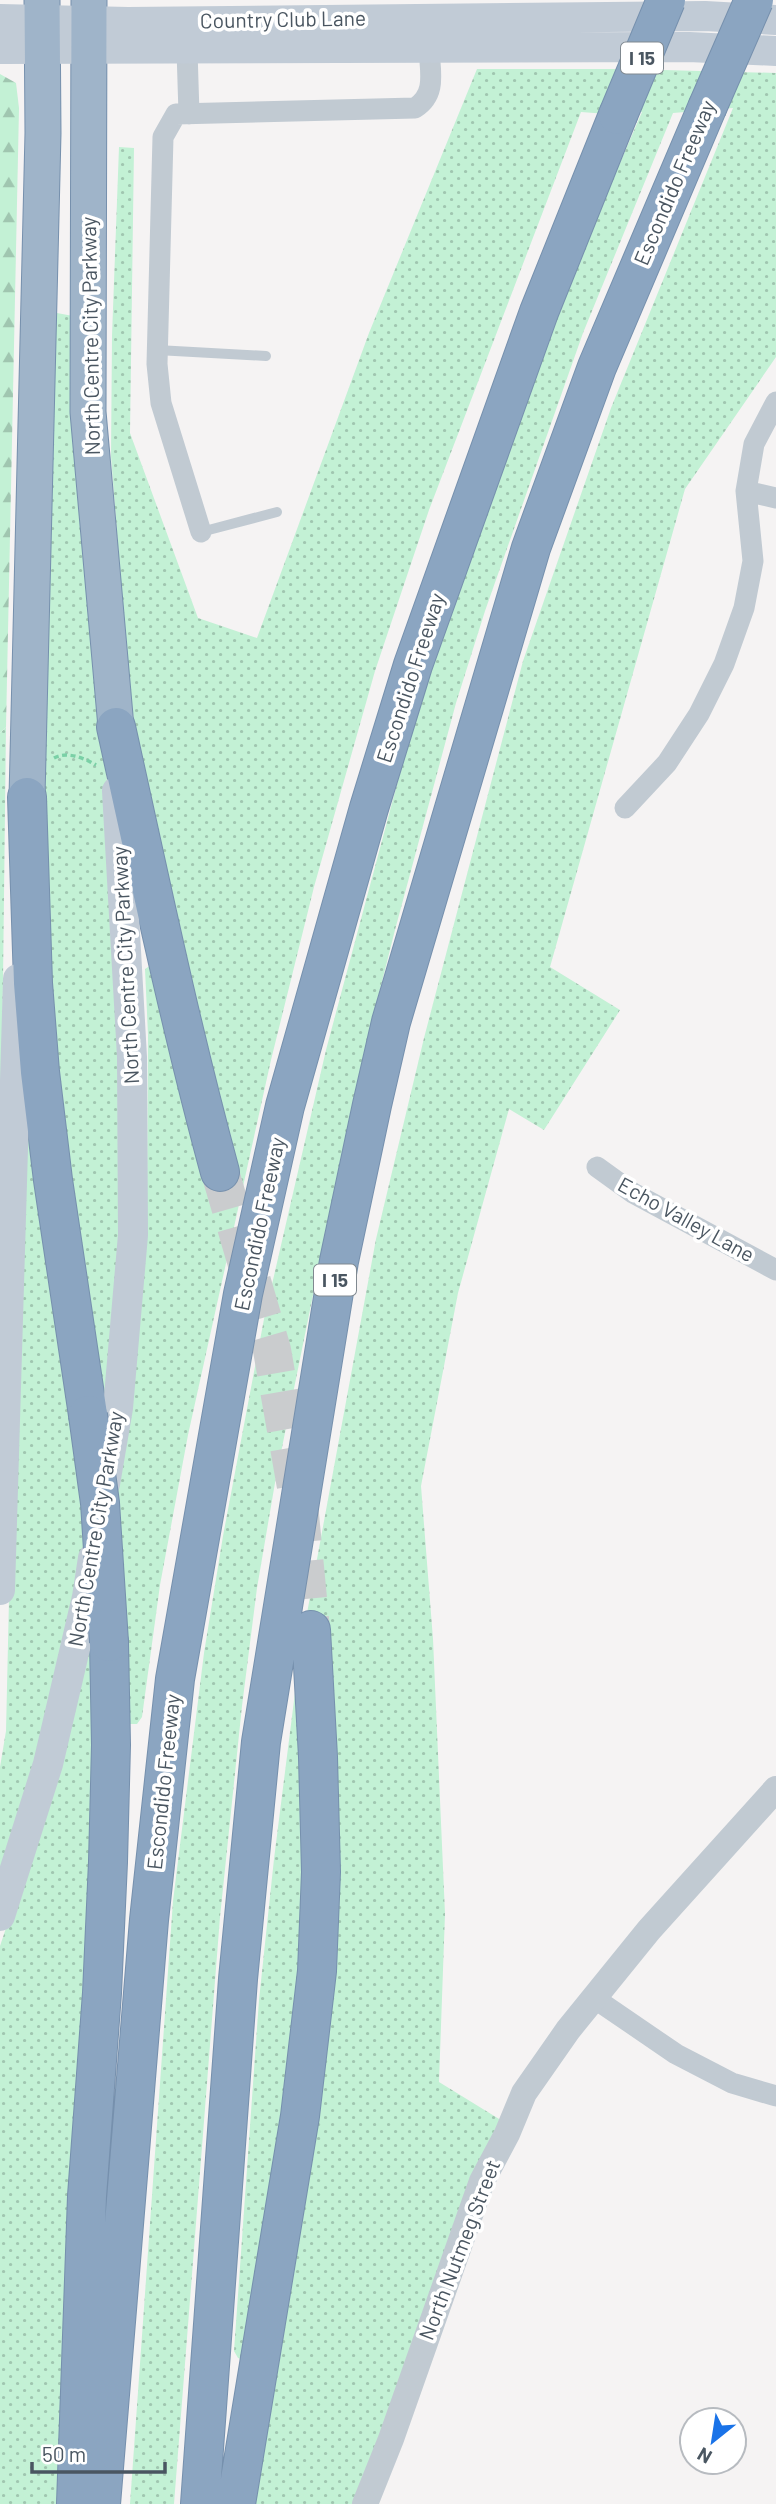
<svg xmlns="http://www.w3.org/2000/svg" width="776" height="2504" viewBox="0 0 776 2504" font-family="Barlow,sans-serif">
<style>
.grass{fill:url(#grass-dots)}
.forest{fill:url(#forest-firs)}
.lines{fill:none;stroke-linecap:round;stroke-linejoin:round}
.motorway-tunnel{stroke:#caccce;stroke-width:38;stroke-dasharray:38 19;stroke-linecap:butt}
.trunk-casing{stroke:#7690ad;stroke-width:37}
.motorway-casing{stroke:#7690ad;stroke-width:40}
.path{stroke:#7ad0a6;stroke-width:3.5;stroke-dasharray:5 3.5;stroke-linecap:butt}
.service{stroke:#c1cad2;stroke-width:10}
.minor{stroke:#c1cad2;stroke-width:21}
.tertiary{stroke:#c1cad2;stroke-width:26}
.secondary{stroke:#c1cbd6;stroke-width:30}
.trunk{stroke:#9fb4c9;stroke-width:35}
.motorway{stroke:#8ba5c1;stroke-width:38}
.motorway-bridge-casing{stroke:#7690ad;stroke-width:40;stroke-linecap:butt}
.motorway-bridge{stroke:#8ba5c1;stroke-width:38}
.labels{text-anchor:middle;stroke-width:7;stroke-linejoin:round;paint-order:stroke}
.shield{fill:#fff;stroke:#808990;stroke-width:2}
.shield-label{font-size:19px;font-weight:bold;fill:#4a5661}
.street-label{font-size:21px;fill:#4a5661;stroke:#fff}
</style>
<defs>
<pattern id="grass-dots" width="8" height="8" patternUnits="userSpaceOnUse" patternTransform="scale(1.75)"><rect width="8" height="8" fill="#c3f1d5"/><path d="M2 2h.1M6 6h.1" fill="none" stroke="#a0c6b0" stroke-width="1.8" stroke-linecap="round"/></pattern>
<pattern id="forest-firs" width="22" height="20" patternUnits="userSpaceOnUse" patternTransform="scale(1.75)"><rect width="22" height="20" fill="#c3f1d5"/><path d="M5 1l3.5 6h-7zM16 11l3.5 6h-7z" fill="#a0c6b0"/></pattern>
</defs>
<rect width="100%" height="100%" fill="#f5f3f3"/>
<!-- grass -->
<path class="grass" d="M477,69h150l149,4v284l-91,132 -135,478 70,43 -76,120 -35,-21 -51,184 -37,193 12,153 12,275 -6,168 65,40 -148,382h-101l47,-301 1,-568 73,-396 48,-201 99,-377 88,-253 122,-300 -60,5 -90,220 -98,278 -29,92 -61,227 -28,111 -32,146 -59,290 -19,111 -15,118 -22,211 -46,587h-44l43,-603 31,-248 19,-117 41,-217 62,-269 77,-288 43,-140 43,-122 98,-261 55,-127 -35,2 -26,-2 -152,398 -54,161 -61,216 -43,173 -83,375 -28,150 -18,132 -5,7h-11l-29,-9 -35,789h-62v-558l45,-135 102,-613 1,-163 -3,-66 6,-4 -6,-171 -16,-108 -18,-230 1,-120 7,-189 15,1 -4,285 68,185 59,20 112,-305z
M57,313l16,3 25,373 15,153 12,266 -12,258 -34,232 -79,288v-119l6,-36 3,-132 13,-453 18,-188 12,-640z
M6,727l-6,508v-502z
M300,1653l10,318 -63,390 -9,-3 -4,-7 25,-351 15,-141z"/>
<!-- forest -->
<path class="forest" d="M0,74l16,9 3,25 -13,619 -6,6z"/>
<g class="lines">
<!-- motorway-tunnel -->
<path class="motorway-tunnel" d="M220,1172l52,178 27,154 12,126"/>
<!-- trunk casing -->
<g class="trunk-casing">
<path id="trunk" d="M89,0l-1,412 28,315
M27,797l16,-664 -1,-133"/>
</g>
<!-- motorway casing -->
<g class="motorway-casing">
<path id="motorway" d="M116,727c33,149 64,298 104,445
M27,797l6,186 7,89 13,108 35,235
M76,2503l11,-307 15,-203 6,-131 3,-117 -2,-103
M101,2504l48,-584 26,-241 68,-385 42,-188 84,-298 44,-143 126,-353 79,-197
M200,2504l38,-525 23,-237 78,-481 33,-156 19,-83 140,-474 66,-181 110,-259
M236,2504l64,-388 17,-145 4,-99 -3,-115 -7,-127"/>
</g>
<!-- path -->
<path class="path" d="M54,758c13,-7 30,0 42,7"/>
<!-- service -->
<path class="service" d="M157,350l109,6
M201,532l76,-20"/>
<!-- minor -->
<path class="minor" d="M187,50l2,64
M746,491l30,7
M201,532l-40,-129 -4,-39 6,-227 13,-23 239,-6c22,-14 15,-36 14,-60
M625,808l42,-45 32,-49 25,-50 20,-56 9,-47 -7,-70 8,-47 22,-42
M597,1167l36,26 143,77
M594,1998l82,56 56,29 44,13"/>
<!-- tertiary -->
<path class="tertiary" d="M365,2504l26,-65 91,-258 25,-47 17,-41 44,-63 81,-100 127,-141"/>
<!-- secondary -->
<path class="secondary" d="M0,19l128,3 577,-6 71,4
M0,49l689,-2 87,4
M105,1484l13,-76 15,-173 -1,-178 -15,-266
M0,1590l18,-611
M0,1916l48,-152 39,-167 6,-39"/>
<!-- trunk -->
<use href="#trunk" class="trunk"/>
<!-- motorway -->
<use href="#motorway" class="motorway"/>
<!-- motorway-bridge casing -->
<g class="motorway-bridge-casing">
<path id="motorway-bridge" d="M707,108l47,-108
M618,115l48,-115
M88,1415l12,88 9,139"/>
</g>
<!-- motorway-bridge -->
<use href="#motorway-bridge" class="motorway-bridge"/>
</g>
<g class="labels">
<!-- shield labels -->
<g class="shield">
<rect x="621" y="42.5" width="42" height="31" rx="5"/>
<rect x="314" y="1264.5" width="42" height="31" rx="5"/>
</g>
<g class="shield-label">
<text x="642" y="65">I 15</text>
<text x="335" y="1287">I 15</text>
</g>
<!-- street labels -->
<g class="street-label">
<text transform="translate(283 20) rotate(-1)" y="7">Country Club Lane</text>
<text transform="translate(675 183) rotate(-67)" y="7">Escondido Freeway</text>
<text transform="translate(91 336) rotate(-91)" y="7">North Centre City Parkway</text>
<text transform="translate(411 678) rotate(-72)" y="7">Escondido Freeway</text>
<text transform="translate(126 965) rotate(-93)" y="7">North Centre City Parkway</text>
<text transform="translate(686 1220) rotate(29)" y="7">Echo Valley Lane</text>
<text transform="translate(260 1224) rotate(-78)" y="7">Escondido Freeway</text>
<text transform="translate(96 1529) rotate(-80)" y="7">North Centre City Parkway</text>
<text transform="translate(164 1782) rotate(-84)" y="7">Escondido Freeway</text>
<text transform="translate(460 2250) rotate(-69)" y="7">North Nutmeg Street</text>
</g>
</g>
<!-- north arrow -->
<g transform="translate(713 2441) rotate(210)"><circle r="33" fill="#ffffff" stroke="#b7bbc0" stroke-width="2"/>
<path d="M0-5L12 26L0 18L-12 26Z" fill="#1a73e8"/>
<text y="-10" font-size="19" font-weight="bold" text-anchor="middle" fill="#4a5661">N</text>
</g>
<!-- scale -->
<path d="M32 2462v10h133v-10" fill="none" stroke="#4a5661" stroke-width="3.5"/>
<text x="42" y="2462" font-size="21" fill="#4a5661" stroke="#ffffff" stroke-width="5" paint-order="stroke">50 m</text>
</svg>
